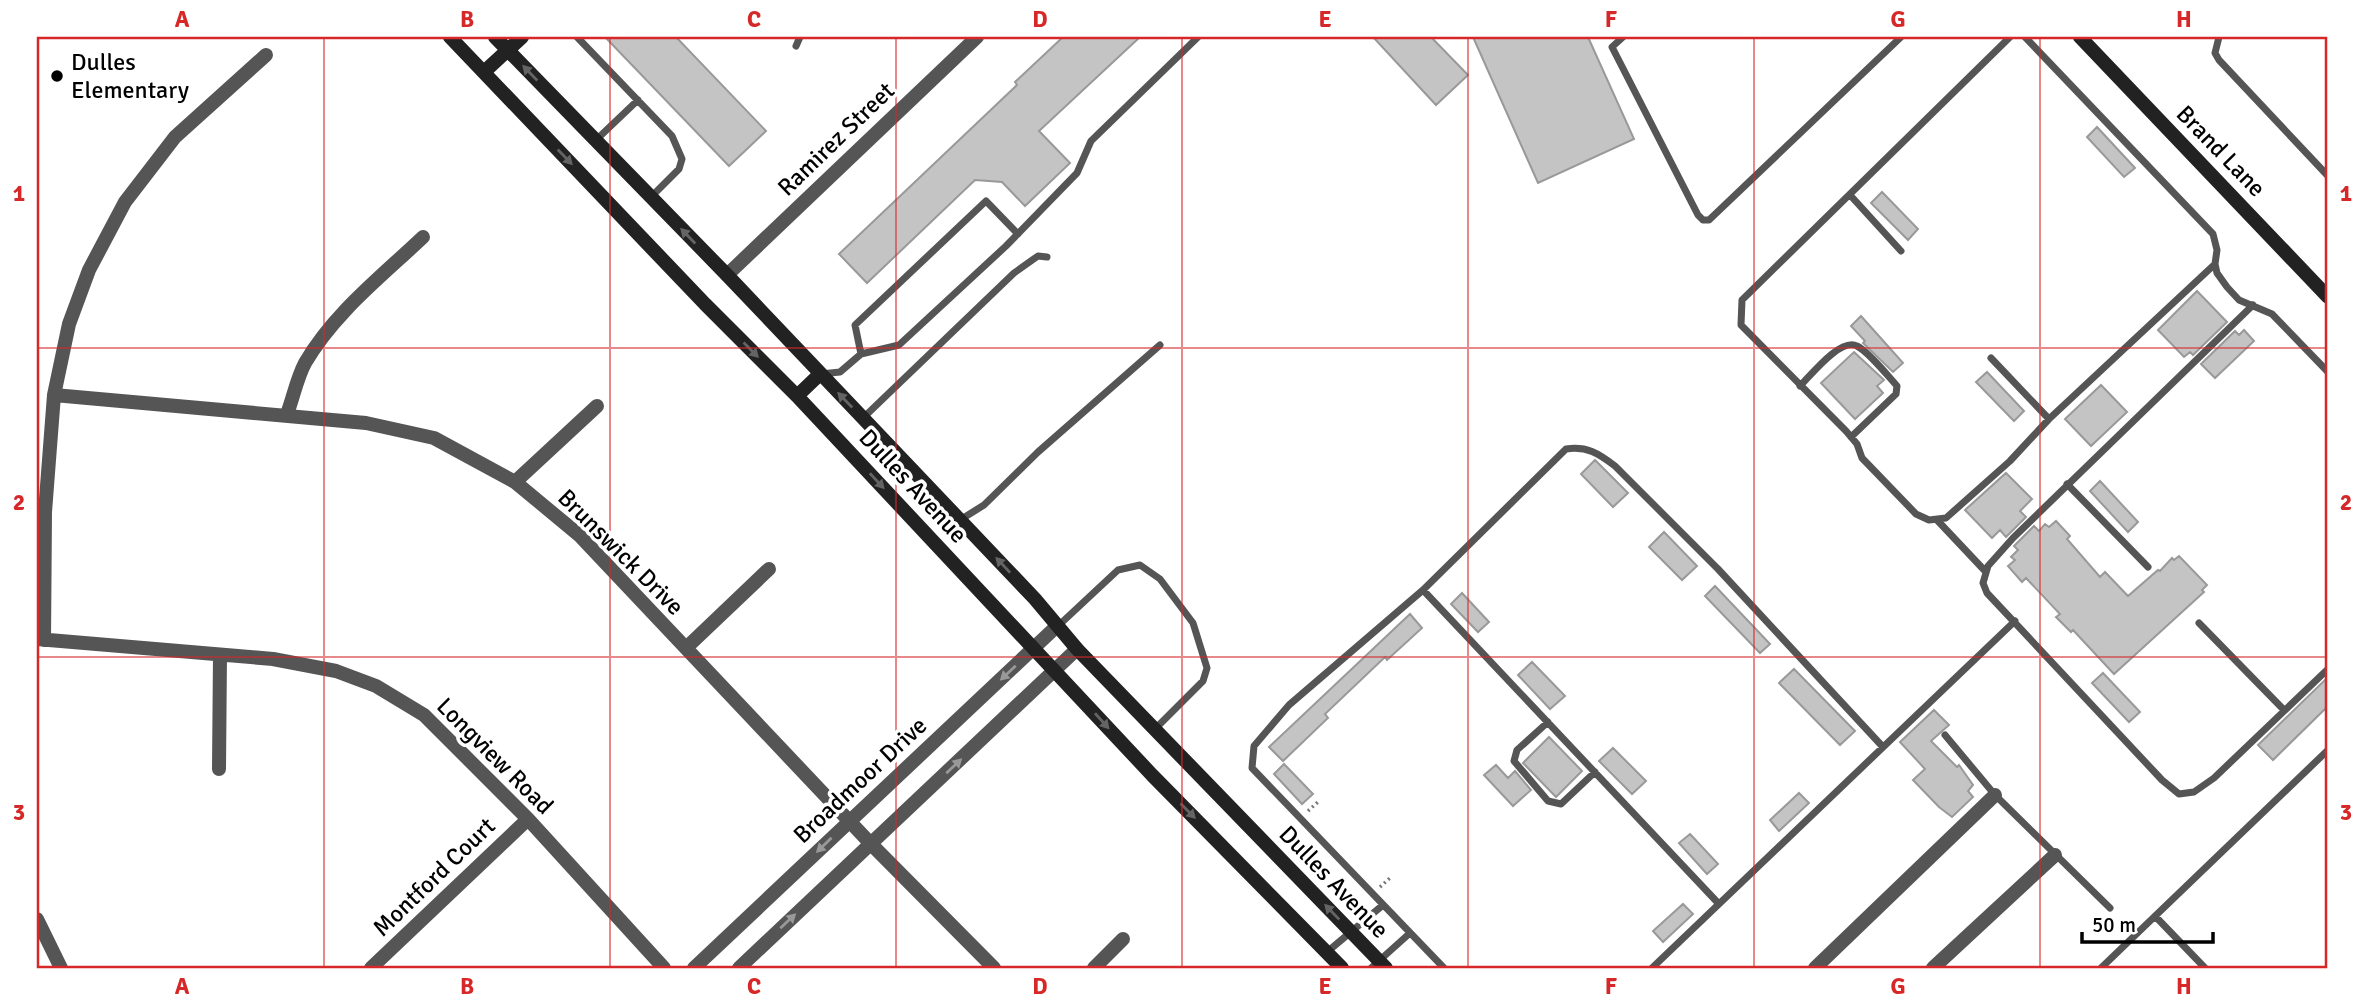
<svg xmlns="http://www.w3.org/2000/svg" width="2365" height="1005" viewBox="0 0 2365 1005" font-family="Signika,sans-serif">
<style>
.building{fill:#c4c4c4;stroke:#999;stroke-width:2}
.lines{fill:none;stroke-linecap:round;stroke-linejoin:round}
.path{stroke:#777;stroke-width:3.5;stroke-dasharray:2 3.5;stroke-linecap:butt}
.lane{stroke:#555;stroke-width:7}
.street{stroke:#555;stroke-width:14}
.secondary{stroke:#222;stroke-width:14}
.oneway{fill:#646464}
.oneway2{fill:#999}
.grid{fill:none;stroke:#d62828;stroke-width:2;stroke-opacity:0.55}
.poi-dot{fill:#000;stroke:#fff;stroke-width:2.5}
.labels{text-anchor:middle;stroke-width:7;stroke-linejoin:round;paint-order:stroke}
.poi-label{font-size:24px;fill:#000;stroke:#fff;text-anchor:start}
.street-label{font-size:24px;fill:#000;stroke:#fff}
.neatline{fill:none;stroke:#d62828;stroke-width:2.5}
.grid-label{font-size:23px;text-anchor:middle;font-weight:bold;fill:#d62828}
</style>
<rect width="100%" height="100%" fill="#fff"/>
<!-- building -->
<path class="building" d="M605,37h71l90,94 -37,35z
M1063,37h77l-101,94 31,32 -45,43 -23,-24 -27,-2 -108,103 -28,-29 178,-169 -2,-3z
M1373,37h58l37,38 -32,30z
M1473,37h115l46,102 -96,44z
M2097,127l38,41 -11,9 -37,-40z
M1882,192l36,37 -10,11 -37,-37z
M2197,291l30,31 -34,33 -3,-3 -6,5 -26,-27z
M1861,316l42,47 -10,9 -30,-29 2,-2 -14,-15z
M2244,330l10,11 -39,37 -14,-14 34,-33 4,4z
M1854,352l30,28 -7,6 6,7 -28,26 -34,-36z
M1987,372l37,39 -10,10 -38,-39z
M2101,385l26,27 -36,34 -26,-27z
M1595,460l33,33 -15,14 -32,-33z
M2006,473l26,26 -12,12 6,6 -20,20 -6,-7 -8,8 -27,-28z
M2100,481l38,41 -10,10 -38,-41z
M2056,521l14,15 -3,3 33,38 5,-5 23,24 30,-26 2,1 12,-13 2,2 5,-4 28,29 -5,5 2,2 -90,82 -41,-44 -2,2 -15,-15 4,-3 -34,-36 -4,4 -14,-16 7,-6 -4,-3 7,-7 -4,-4 20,-20 5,5 6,-7 4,3z
M1664,532l33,34 -15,14 -33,-33z
M1715,586l55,58 -10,9 -55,-57z
M1462,593l27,29 -11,10 -27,-28z
M1410,614l12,14 -35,32 -2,-3 -60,57 3,4 -45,43 -14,-14z
M1532,662l33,34 -15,13 -32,-34z
M1794,669l61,62 -15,14 -61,-62z
M2103,673l37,39 -11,10 -37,-39z
M2328,677v29l-55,54 -15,-15z
M1934,710l15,15 -18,16 26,26 2,-2 14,20 -5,6 5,6 -21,20 -13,-10 -26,-27 12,-11 -25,-27z
M1549,737l33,34 -26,26 -33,-34z
M1613,748l33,33 -14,13 -33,-33z
M1284,764l29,30 -11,10 -28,-30z
M1496,765l12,13 7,-7 16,19 -18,16 -29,-31z
M1799,793l10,10 -30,28 -9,-11z
M1690,834l28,30 -11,10 -28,-31z
M1683,904l10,10 -30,28 -10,-11z"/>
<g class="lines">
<!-- path -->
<path class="path" d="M1308,811l11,-10
M1380,887l11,-10"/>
<!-- lane -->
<path class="lane" d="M577,37l95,99 10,23 -3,10 -28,28
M1623,37l-11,10 86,168 5,5h6l192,-183
M2010,37l-268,263 -1,25 105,106 11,13 5,14 54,56 13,6 17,-2 64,-57 39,-42 166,-155
M2025,37l188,197 4,16 -2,14 2,9 10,14 12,13 33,14 56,58
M2219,37l-4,16 4,7 109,116
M796,46l4,-9
M596,140l42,-40
M1850,195l51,56
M2253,305l-240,233 -25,28 -5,17 4,10 175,187 17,14 15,-2 20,-14 114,-109
M861,354l-6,-29 131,-124 32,33
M1991,358l58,61
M821,374l19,-2 21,-18 38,-9 107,-99 71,-73 14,-32 107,-104
M1800,386c11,-11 41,-49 57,-40 12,6 30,29 40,40l-1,8 -45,43
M863,418l151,-145 24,-17 9,1
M2067,484l81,83
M960,520l24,-15 54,-53 122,-107
M1937,520l49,52
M1423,590l296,314
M2199,623l85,87
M1058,626l60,-56 22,-5 20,14 33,44 14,45 -4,13 -48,48
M1548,722l-31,28 -3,11 34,40 13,3 34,-32
M1945,735l50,60 115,113
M2155,916l50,52
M1327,952l56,-47
M1371,968l39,-35
M1444,968l-192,-200 2,-22 35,-41 134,-115 143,-141c21,-3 32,4 49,17l103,103 165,178
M1652,968l363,-347
M2101,968l227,-218"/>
<!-- street -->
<path class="street" d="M727,275l250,-238
M54,395l312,28 68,15 81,44 64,53 292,309 123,124
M287,414c6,-16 10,-36 18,-51 29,-50 77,-87 118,-126
M515,482l82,-76
M37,639l236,20 63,12 40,15 48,29 104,104 136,149
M44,640l1,-128 9,-117 15,-71 20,-54 36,-68 50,-65 91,-82
M686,648l83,-79
M219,769l1,-114
M37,919l24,49
M371,968l157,-149
M694,968l363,-342
M739,968l338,-319
M1094,968l29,-29
M1815,968l180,-173
M1933,968l122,-113"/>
<!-- secondary -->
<path class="secondary" d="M450,37l255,267 92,92 355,379 190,193
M495,37l232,238 308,324 42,50 309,319
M2080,37l248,260
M484,72l38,-35
M797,396l23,-22"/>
</g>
<!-- one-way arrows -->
<defs><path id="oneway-solid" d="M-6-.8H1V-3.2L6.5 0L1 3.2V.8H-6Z" transform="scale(1.75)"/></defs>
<g class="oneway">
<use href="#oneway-solid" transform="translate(530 73) rotate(-134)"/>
<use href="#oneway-solid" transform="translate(565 157) rotate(46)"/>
<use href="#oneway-solid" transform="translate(688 236) rotate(-134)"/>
<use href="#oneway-solid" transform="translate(751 350) rotate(45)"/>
<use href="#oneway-solid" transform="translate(845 400) rotate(-134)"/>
<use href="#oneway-solid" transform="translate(877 481) rotate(47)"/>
<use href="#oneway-solid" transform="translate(1003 565) rotate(-133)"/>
<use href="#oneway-solid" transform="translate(1102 721) rotate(48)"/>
<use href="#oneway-solid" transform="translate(1188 811) rotate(45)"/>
<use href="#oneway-solid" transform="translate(1332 912) rotate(-134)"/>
</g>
<g class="oneway2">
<use href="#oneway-solid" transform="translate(1008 673) rotate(137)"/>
<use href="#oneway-solid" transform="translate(954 766) rotate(-43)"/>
<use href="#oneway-solid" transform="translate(824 845) rotate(136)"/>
<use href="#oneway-solid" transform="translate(788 921) rotate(-43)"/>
</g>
<!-- grid -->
<path class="grid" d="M324,37v931M610,37v931M896,37v931M1182,37v931M1468,37v931M1754,37v931M2040,37v931M37,348h2291M37,657h2291"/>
<!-- markers -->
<circle class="poi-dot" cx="57" cy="76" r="7"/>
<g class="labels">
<!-- poi labels -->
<g class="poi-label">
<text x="71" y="70">Dulles<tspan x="71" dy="28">Elementary</tspan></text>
</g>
<!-- street labels -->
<g class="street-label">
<text transform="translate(836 139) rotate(-44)" y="8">Ramirez Street</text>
<text transform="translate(2221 151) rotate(46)" y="8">Brand Lane</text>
<text transform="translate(913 486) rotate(47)" y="8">Dulles Avenue</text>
<text transform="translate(621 552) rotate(45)" y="8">Brunswick Drive</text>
<text transform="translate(495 756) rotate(45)" y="8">Longview Road</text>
<text transform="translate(860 780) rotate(-43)" y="8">Broadmoor Drive</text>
<text transform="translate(434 877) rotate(-44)" y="8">Montford Court</text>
<text transform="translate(1334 882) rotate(46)" y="8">Dulles Avenue</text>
</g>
</g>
<!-- border -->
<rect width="2365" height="1005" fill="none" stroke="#ffffff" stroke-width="77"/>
<!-- scale -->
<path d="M2082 932v10h131v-10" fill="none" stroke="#000000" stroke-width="3.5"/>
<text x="2092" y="932" font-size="21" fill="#000000" stroke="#ffffff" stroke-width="5" paint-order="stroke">50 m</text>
<rect x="38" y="38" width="2288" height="929" class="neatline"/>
<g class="grid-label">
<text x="182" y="27">A</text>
<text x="467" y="27">B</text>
<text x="754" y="27">C</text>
<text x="1040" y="27">D</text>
<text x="1325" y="27">E</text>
<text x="1611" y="27">F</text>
<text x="1898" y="27">G</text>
<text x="2184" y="27">H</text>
<text x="19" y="201">1</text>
<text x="2346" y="201">1</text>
<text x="19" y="510">2</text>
<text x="2346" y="510">2</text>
<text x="19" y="820">3</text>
<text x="2346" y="820">3</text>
<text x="182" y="994">A</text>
<text x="467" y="994">B</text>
<text x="754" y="994">C</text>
<text x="1040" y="994">D</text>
<text x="1325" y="994">E</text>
<text x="1611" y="994">F</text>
<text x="1898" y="994">G</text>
<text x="2184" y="994">H</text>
</g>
</svg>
